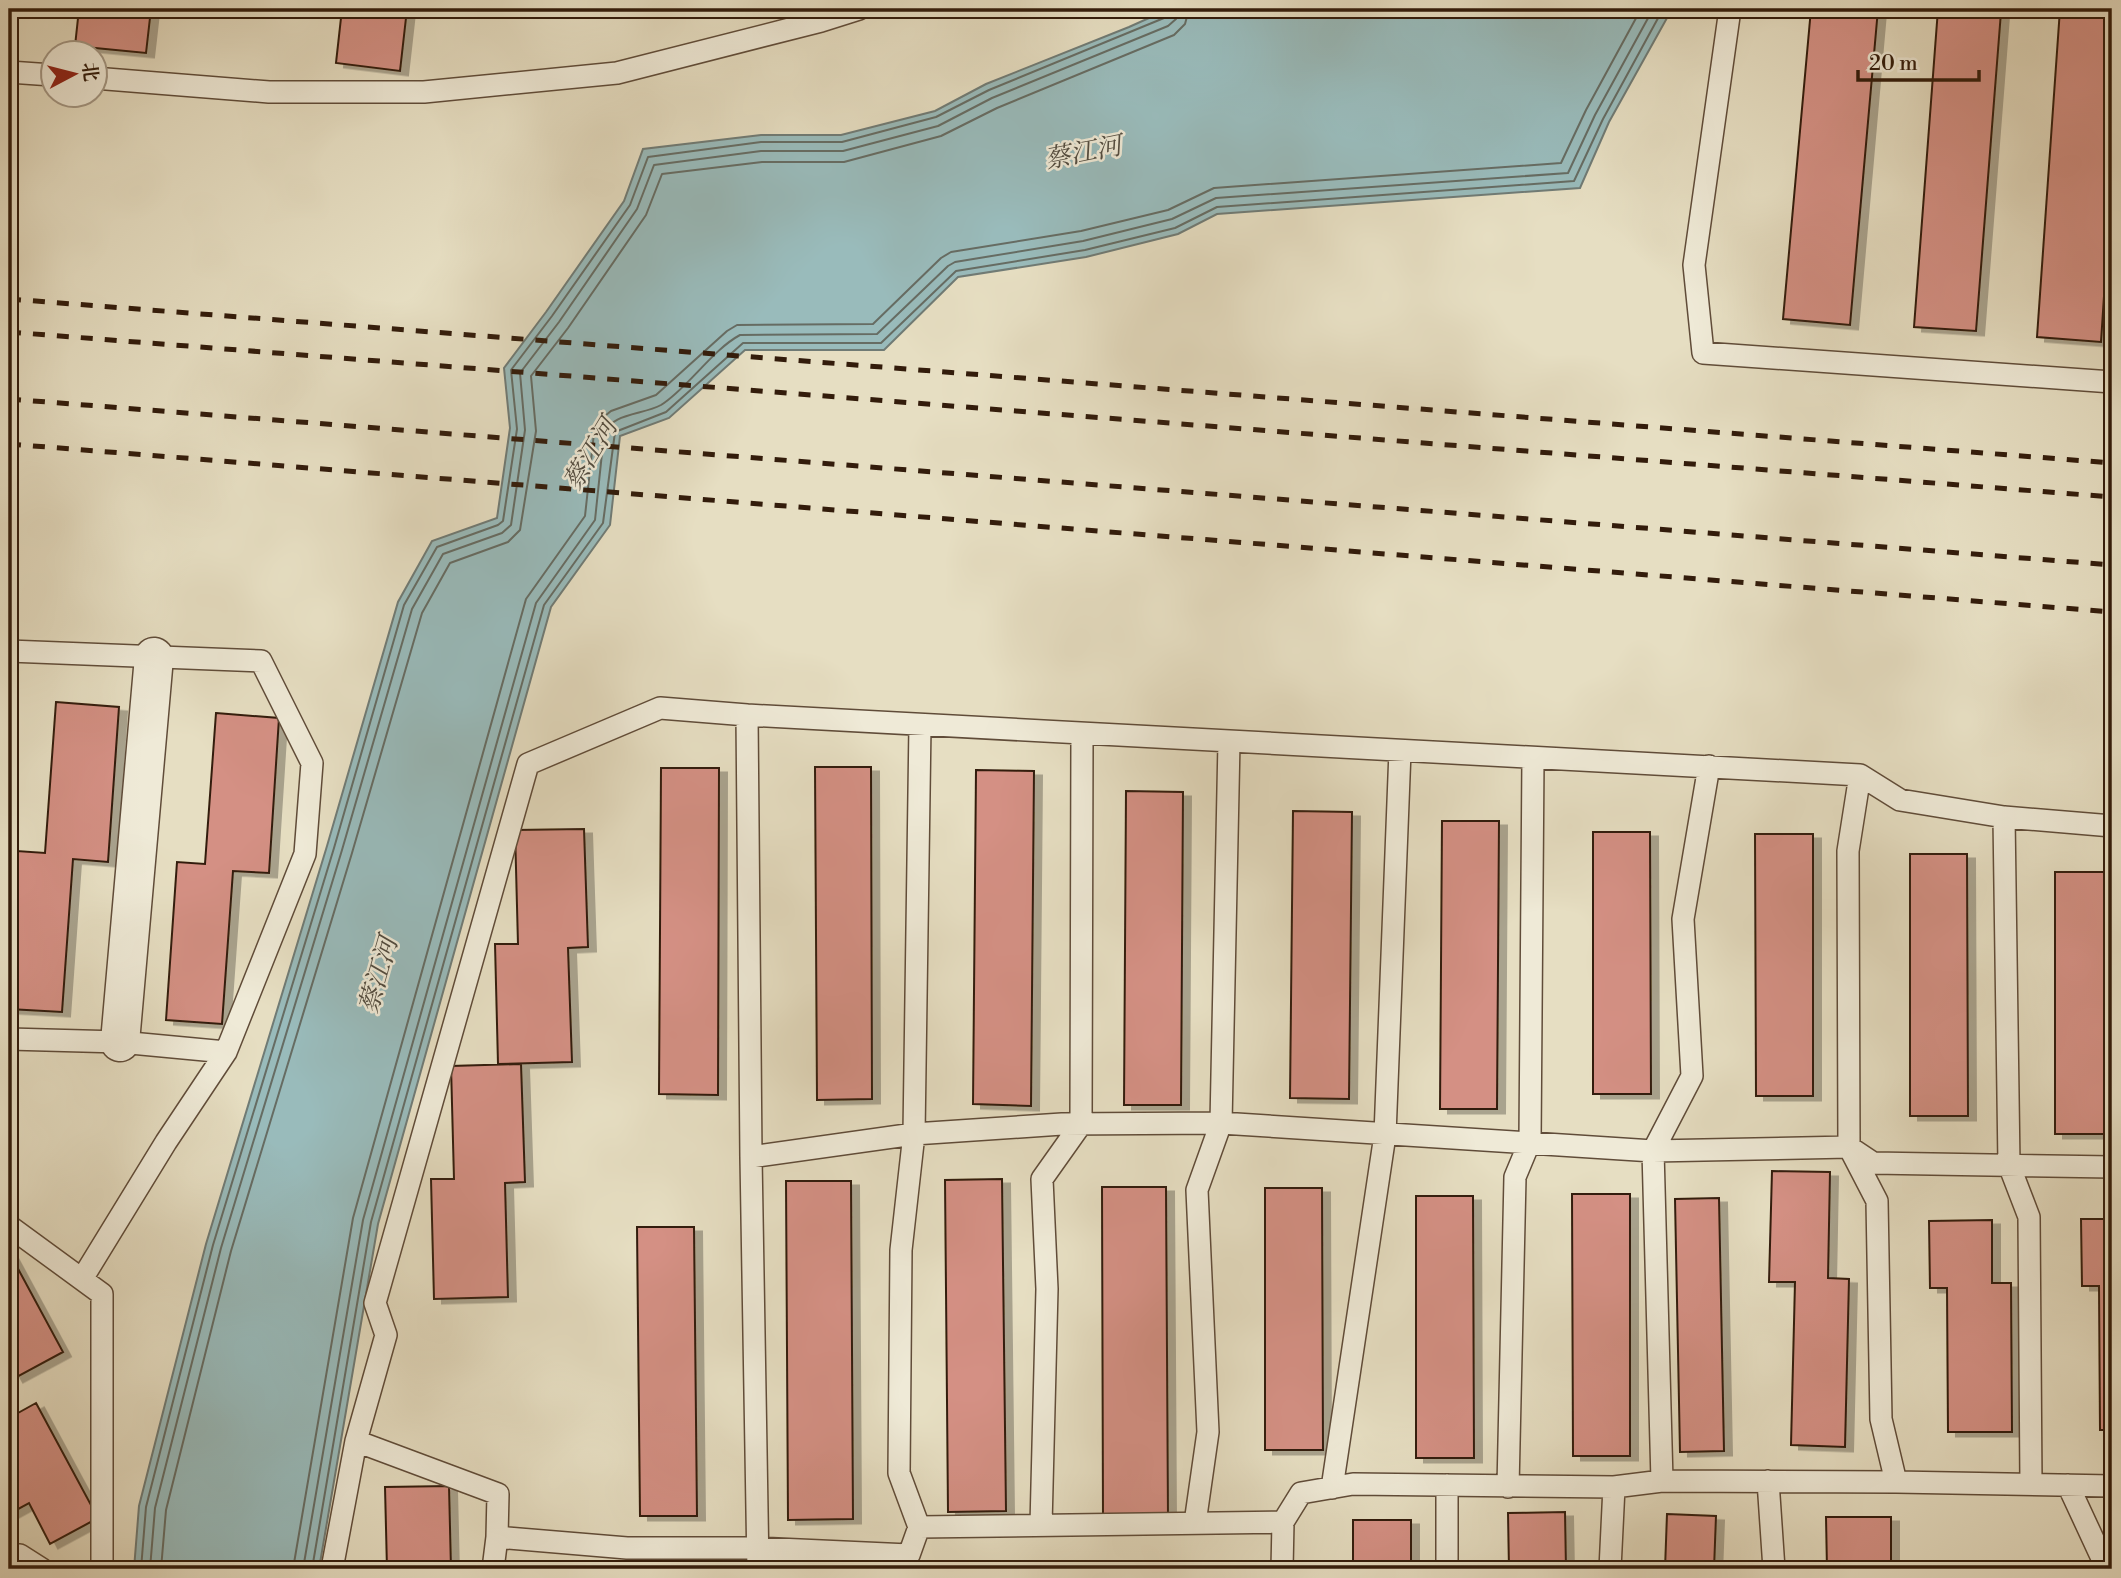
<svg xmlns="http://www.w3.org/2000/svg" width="2121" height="1578" viewBox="0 0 2121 1578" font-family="'Libre Bodoni','Noto Serif SC',serif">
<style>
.water{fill:#9bb;stroke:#707b75;stroke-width:2}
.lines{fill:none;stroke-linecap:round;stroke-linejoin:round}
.shore{stroke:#666c63;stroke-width:2}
.building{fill:#d49084;stroke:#331c0b;stroke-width:2;filter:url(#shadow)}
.lane-casing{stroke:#604c39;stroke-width:24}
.street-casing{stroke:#604c39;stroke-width:41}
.lane{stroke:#efead7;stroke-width:21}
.street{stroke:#efead7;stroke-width:38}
.rail{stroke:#331c0b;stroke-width:5;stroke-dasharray:12 12;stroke-linecap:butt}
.labels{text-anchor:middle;stroke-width:5;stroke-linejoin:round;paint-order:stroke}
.water-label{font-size:26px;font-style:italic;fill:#524c40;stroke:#efead7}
</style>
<defs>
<filter id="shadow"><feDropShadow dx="8" dy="4.5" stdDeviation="0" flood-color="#0004"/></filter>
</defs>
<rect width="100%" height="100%" fill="#e6dec2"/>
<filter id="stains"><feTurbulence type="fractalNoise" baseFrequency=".00286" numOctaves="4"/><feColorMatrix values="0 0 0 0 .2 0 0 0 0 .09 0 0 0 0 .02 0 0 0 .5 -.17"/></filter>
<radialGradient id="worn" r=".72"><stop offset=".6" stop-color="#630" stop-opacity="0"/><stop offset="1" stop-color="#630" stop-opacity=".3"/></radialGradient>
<!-- water -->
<path class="water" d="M1169,9h503l-63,113 -29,66 -363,26 -39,20 -92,23 -128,20 -74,73h-139l-76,68 -49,18 -10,89 -59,82 -173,617 -59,345h-185l5,-63 67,-262 121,-398 71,-244 34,-61 65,-23 13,-90 -6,-60 42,-56 78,-111 19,-52 118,-14h80l94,-24 51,-27 143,-57z"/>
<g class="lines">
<!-- shore -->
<path class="shore" d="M141,1569l5,-62 67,-262 121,-397 70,-243 33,-58 61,-22 5,-4 14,-92 -6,-59 41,-54 78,-111 18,-48 113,-15h81l94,-25 53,-27 175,-72 4,-3 1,-6
M150,1569l5,-61 66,-260 121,-398 70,-241 31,-55 59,-21 9,-8 14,-95 -5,-57 39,-51 78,-113 17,-44 107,-14h82l95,-25 54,-28 176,-72 8,-7 2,-10
M161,1569l5,-59 65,-259 121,-398 70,-240 28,-50 58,-21 12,-12 16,-99 -5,-55 37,-48 78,-113 16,-41 100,-12h82l97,-26 56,-28 177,-73 11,-11 4,-15
M293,1569l60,-351 173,-619 59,-83 9,-83 6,-13 11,-9 45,-16 71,-64 10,-6 136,-1 68,-66 10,-6 130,-21 87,-21 46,-22 347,-25 25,-53 55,-101
M303,1569l60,-349 173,-617 59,-83 9,-86c7,-21 39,-19 57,-29 26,-16 51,-55 79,-70l137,-1 71,-68 7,-4 128,-21 89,-22 44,-21 352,-25 27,-58 58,-106
M312,1569l59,-347 173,-617 59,-82 12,-91 51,-20 77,-69h138l75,-72 129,-21 90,-22 42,-21 357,-26 29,-62 60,-110"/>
</g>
<!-- building -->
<path class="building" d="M79,9h72l-5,44 -71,-7z
M342,9h65l-7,62 -64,-8z
M1811,9h67l-28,316 -67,-6z
M1938,9l63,3 -25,319 -62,-4z
M2060,9h52v165l-11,168 -64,-5z
M56,702l63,5 -11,155 -35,-3 -11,153 -53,-3v-39l8,-119 28,2z
M216,713l63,5 -10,155 -36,-2 -11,153 -56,-4 11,-158 28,2z
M815,767h56l1,332 -55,1z
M661,768h58l-1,327 -59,-1z
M976,770l58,1 -3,335 -58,-2z
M1126,791l57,1 -2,313h-57z
M1293,811l59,1 -3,287 -59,-1z
M1442,821h57l-2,288h-57z
M584,829l4,118 -20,1 4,114 -74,2 -3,-120h23l-3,-114z
M1593,832h57l1,262h-58z
M1755,834h58v262h-57z
M1910,854h57l1,262h-58z
M2055,872h57v262h-57z
M521,1064l4,118 -20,1 3,114 -74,2 -3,-120h23l-3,-113z
M1772,1171l58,1 -2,106 21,1 -4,168 -54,-2 4,-163h-26z
M1002,1179l4,332 -58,1 -3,-332z
M786,1181h65l2,338 -65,1z
M1102,1187h64l2,331h-65z
M1265,1188h57l1,262h-58z
M1572,1194h58v262h-57z
M1416,1196h57l1,262h-58z
M1719,1198l5,253 -44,1 -5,-253z
M2081,1219h31v211h-12l-1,-144h-17z
M1992,1220v63h19l1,149h-64l-1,-144h-17l-1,-67z
M637,1227h57l3,289h-57z
M9,1252l54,100 -48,26 -6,-11z
M36,1403l62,115 -48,26 -21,-41 -20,11v-46l2,-1 -2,-5v-44z
M449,1486l2,83h-64l-2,-82z
M1565,1512l1,57h-57l-1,-56z
M1667,1514l49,2 -2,53h-49z
M1826,1517h65v52h-64z
M1353,1520h58v49h-58z
M682,1561h53v8h-53z
M534,1563h50v6h-50z"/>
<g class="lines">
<!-- lane casing -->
<g class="lane-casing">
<path id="lane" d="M1730,9l-36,256 9,88 409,29
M9,72l43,3
M94,78l175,14h155l193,-19 204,-52 38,-12
M9,651l252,10 51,102 -7,91 -79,198 -60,90 -84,137
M1860,775l-12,76 1,296 28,54 4,218 15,63
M2004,817l5,348 20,52 2,267
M9,1039l111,3 106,10
M751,1157l163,-23 148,-10 159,-1 432,28 196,-4 24,16 239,4
M9,1226l93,68v275
M356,1441l142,53 -1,43 130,11h129l153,7 10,-28 364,-5 18,-29 52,-9 261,3 48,-6 234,1 216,4
M1662,1481l-9,-330 39,-75 -9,-157 26,-153
M1768,1481l6,88
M1447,1485v84
M2068,1485l39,84
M1508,1487l7,-310 15,-36 3,-383
M1332,1488l53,-353 15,-384
M1195,1523l13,-91 -11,-242 24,-67 8,-381
M1041,1525l6,-236 -5,-110 39,-55 1,-390
M919,1527l-20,-54 2,-223 13,-116 6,-409
M9,1555h11l22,14
M332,1569l24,-128 30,-106 -11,-32 153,-539 132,-56 87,7
M493,1569l4,-32
M758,1569l-7,-412 -4,-442 1113,60 40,25 104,17 108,9
M1282,1569l1,-47
M1610,1569l4,-82"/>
</g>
<!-- street casing -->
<g class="street-casing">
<path id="street" d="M120,1042l34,-385"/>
</g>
<!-- lane -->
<use href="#lane" class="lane"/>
<!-- street -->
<use href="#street" class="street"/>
<!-- rail -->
<path class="rail" d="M9,299l2103,164
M9,332l2103,165
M9,399l2103,166
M9,444l2103,168"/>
</g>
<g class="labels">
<!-- water labels -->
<g class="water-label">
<text transform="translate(1083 152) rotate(-11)" y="9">蔡江河</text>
<text transform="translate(590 454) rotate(-59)" y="9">蔡江河</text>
<text transform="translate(378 975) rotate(-74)" y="9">蔡江河</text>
</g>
</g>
<!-- margin -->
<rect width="2121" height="1578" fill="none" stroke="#e6dec2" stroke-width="35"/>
<rect x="10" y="10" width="2100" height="1557" fill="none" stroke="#331c0b" stroke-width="3.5"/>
<rect x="18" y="18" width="2086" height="1543" fill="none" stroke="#331c0b" stroke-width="2"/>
<!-- north arrow -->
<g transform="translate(74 74) rotate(83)"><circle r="33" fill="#efead7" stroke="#a49885" stroke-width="2"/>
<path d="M0-5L12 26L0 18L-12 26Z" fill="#8f2418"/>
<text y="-10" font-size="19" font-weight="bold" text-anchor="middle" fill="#331c0b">北</text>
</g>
<!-- scale -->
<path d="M1858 70v10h121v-10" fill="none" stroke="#331c0b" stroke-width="3.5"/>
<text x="1869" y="70" font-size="21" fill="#331c0b" stroke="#efead7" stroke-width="5" paint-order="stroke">20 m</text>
<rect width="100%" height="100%" filter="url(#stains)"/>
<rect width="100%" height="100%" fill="url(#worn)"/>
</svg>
